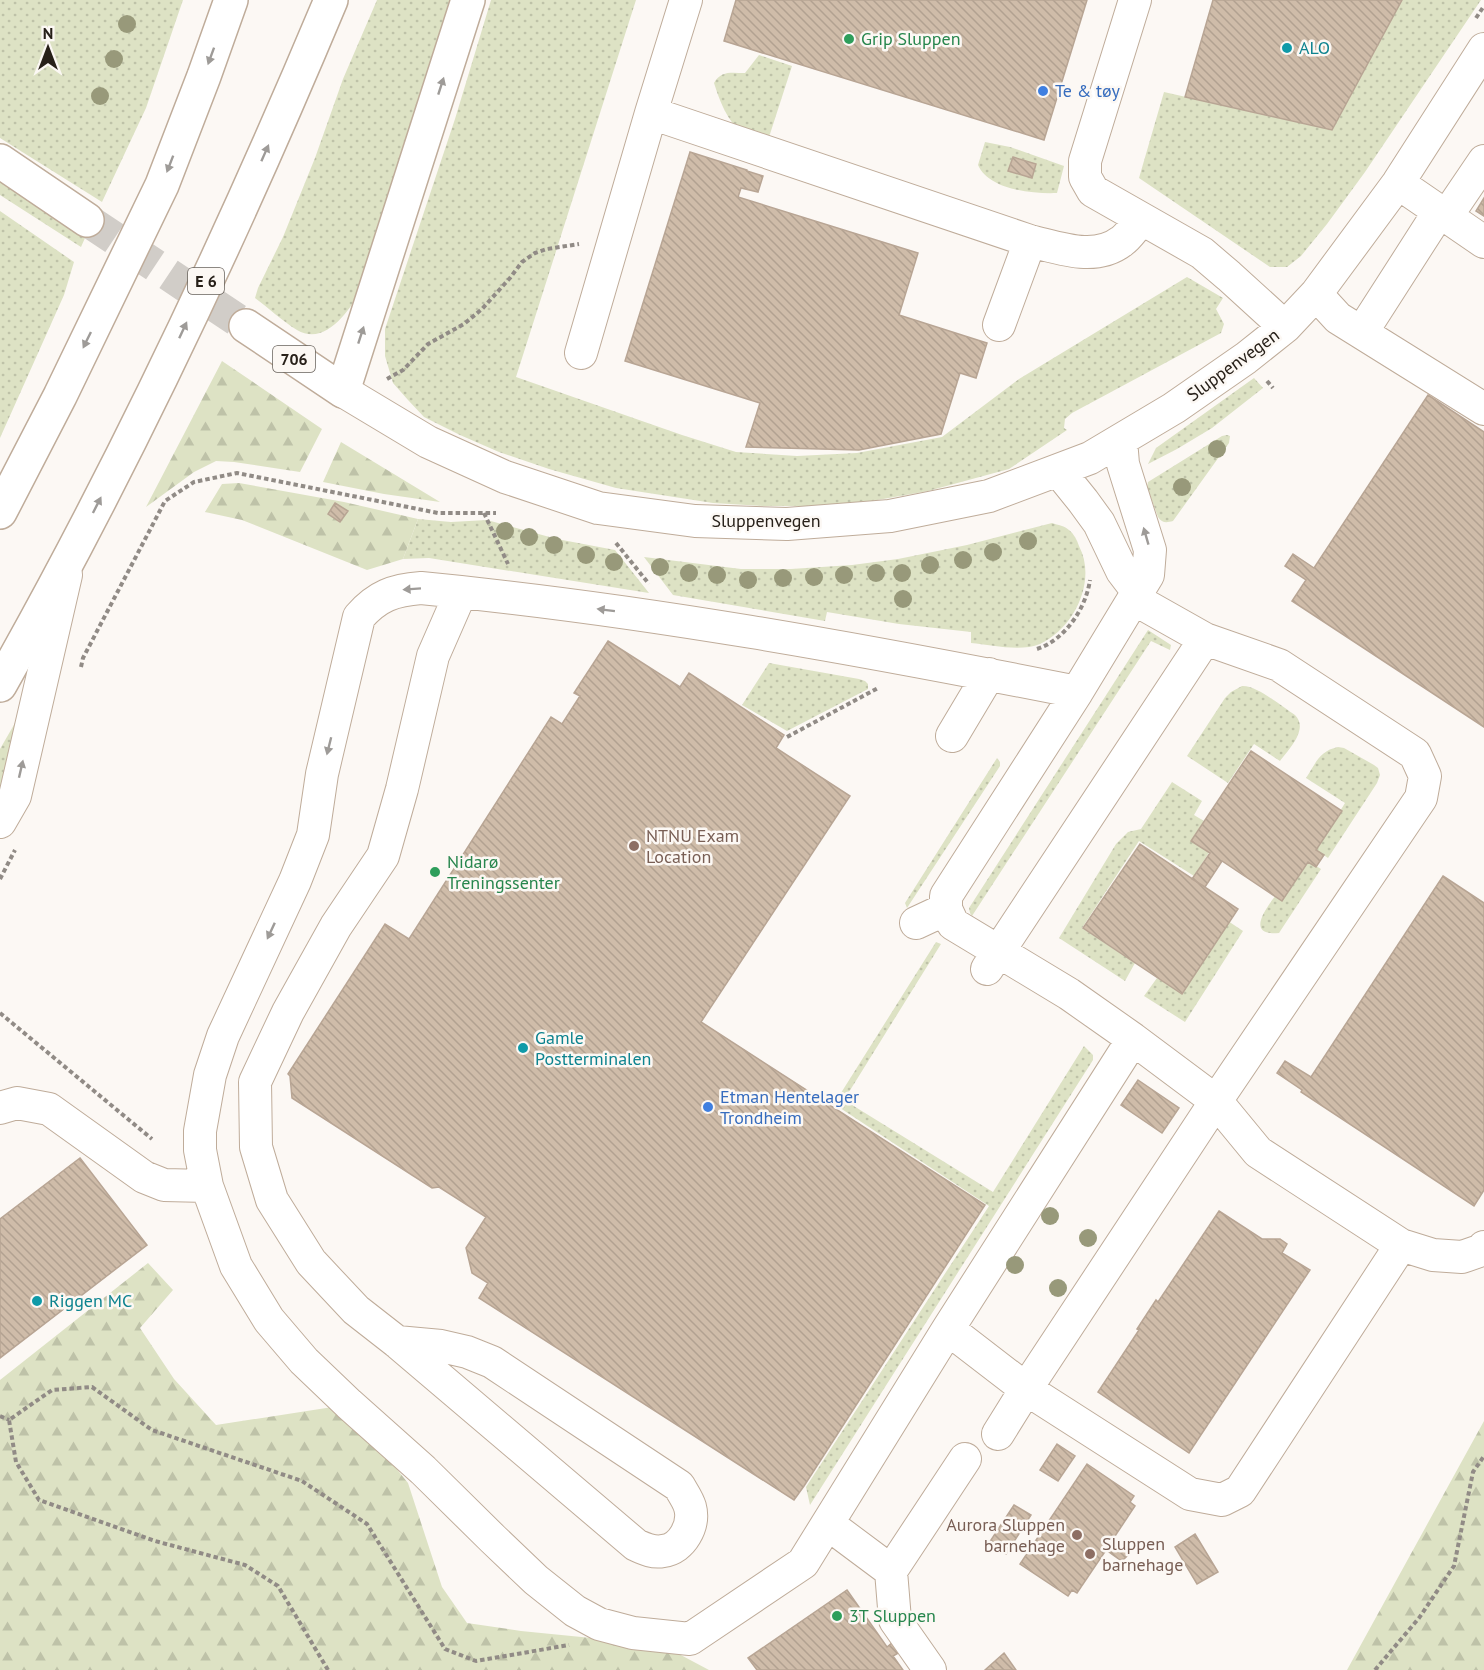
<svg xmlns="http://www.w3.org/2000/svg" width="1484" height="1670" viewBox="0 0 1484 1670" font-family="'PT Sans',sans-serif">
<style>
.grass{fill:url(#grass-dots)}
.forest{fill:url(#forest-firs)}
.building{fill:url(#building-back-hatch);stroke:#b8a594;stroke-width:1.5}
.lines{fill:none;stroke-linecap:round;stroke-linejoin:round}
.highway-tunnel{stroke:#d1cdc8;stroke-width:33;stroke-dasharray:33 16;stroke-linecap:butt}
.minor-casing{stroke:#bfac9a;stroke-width:34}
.highway-casing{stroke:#bfac9a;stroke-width:36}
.path{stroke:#918b86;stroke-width:4;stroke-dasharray:4.5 3;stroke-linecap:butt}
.minor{stroke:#fff;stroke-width:32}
.highway{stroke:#fff;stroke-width:33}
.tree{fill:#98997a}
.oneway{fill:#9e9b98}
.leisure-dot{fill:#2e9e5b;stroke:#fcf8f4;stroke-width:2}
.culture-dot{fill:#0f9aa8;stroke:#fcf8f4;stroke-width:2}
.shop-dot{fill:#3f7fe0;stroke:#fcf8f4;stroke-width:2}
.education-dot{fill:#8d6e63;stroke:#fcf8f4;stroke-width:2}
.labels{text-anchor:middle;stroke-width:5;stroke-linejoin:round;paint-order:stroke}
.shield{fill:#fcf8f4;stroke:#67615b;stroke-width:1.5}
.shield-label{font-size:16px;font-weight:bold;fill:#272019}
.leisure-label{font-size:18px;fill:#27864d;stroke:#fcf8f4;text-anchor:start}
.culture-label{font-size:18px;fill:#0d838f;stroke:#fcf8f4;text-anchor:start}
.shop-label{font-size:18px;fill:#366cbe;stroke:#fcf8f4;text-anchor:start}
.street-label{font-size:18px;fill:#272019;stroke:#fcf8f4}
.education-label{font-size:18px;fill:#785e54;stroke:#fcf8f4;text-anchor:start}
</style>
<defs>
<pattern id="grass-dots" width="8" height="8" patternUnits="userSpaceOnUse" patternTransform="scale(1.5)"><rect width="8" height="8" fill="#dde2c4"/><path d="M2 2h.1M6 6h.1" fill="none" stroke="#bec2a8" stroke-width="1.8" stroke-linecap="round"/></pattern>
<pattern id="forest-firs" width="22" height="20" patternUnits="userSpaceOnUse" patternTransform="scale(1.5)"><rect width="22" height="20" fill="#dde2c4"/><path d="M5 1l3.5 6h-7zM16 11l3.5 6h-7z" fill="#bec2a8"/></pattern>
<pattern id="building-back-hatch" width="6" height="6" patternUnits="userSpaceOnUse" patternTransform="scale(1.5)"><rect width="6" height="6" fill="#cfbca9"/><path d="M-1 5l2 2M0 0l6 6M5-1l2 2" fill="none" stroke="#b2a191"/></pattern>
</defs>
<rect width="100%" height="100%" fill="#fcf8f4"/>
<!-- grass -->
<path class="grass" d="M0,0h183l-37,108 -44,94 -102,-64z
M377,0h76l-91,289c-12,20 -36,58 -65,41 -15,-9 -28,-22 -42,-32l3,-10 25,-51 32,-79 28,-79z
M491,0h145l-120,377 166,58 54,17 61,4 60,-3 85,-16 77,-58 168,-102 36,21 -7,11 8,15 -3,9 -149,80 -7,6 -1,9 3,2 -58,39 -81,22 -56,10 -60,5h-49l-50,-3 -97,-15 -67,-19 -50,-17 -39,-17 -36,-18 -16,-17 -15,-17 -8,-27v-27l70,-210z
M1402,0h79l-116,172 -38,52 -26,32 -14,11h-17l-131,-89 25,-86 168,38z
M759,55l33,11 -22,68 -5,6c-7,-3 -16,-4 -23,-8 -14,-9 -23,-33 -28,-49 7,-13 18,-10 31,-10z
M985,142l25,5 54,19 -7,27c-24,1 -68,-3 -79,-28z
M0,182l85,56 -4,9 -81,-52z
M0,211l74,51 -10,33 -64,143z
M1254,378l9,10 -51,40 -35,21 -29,15 8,-16z
M1227,435l3,1 -1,7 -56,78c-7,2 -11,2 -15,-4l-11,-30 1,-5 74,-46z
M418,519l33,3 36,-2 70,19 58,11 34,43 -220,-35 -26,1z
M1052,523c6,2 13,3 17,7 5,4 8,10 10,16 18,34 -4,82 -39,98 -19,8 -49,1 -69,-1v-11l-72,-8 -72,-12 -2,9 -152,-26 -29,-38 97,12h50l61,-4 46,-6 69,-14z
M1148,630l23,15 -1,5 -19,-9 -179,275 -2,-3 -1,-5z
M769,663l90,16 6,2 3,3v5l-81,42 -45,-26z
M1242,686c15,-1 40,21 53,29 14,14 -6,34 -15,46l-26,-17 -26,39 -41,-27 38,-58 6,-6z
M18,721l-18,79v-51l15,-26z
M1338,747l6,1 30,17 4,3 2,7 -3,8 -49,75 -12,-8 29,-47 -39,-25c10,-15 13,-27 32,-31z
M997,758l3,4v4l-93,142 -2,-5z
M1172,782l30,19 -8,14 10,6 -12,18 18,12 -16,25 -55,-35 -57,87 53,35 -10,18 -66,-43 57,-94 12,-12 13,-3z
M1308,861l13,8 -42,64c-52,5 20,-63 29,-72z
M1228,921l15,10 -58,91 -41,-26 13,-18 24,15z
M936,942l5,2 -97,156 149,92 91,-146 9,9v5l-283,445 -4,-18 183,-281 -155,-102z"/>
<!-- forest -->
<path class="forest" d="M222,361l100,68 -22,43 -66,-10 -18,-1 -22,11 -48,35z
M341,442l99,60 -56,-8 -61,-12z
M239,483l105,19 74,17 -15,40 -36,11 -125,-50 -37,-8 17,-28z
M148,1263l25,27 -33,38 34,51 42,46 123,-19 48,51 21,26 34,104 25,36 54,8 141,14 47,25h-709v-290z
M1484,1421v249h-137z"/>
<!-- building -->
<path class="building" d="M736,0h351l-43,140 -320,-99z
M1213,0h189l-70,130 -147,-33z
M690,152l57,18v1l16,5 -5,16 -17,-4 -3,9 180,56 -19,62 88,28 -11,35 -16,-5 -19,61 -82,16 -113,-3 14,-44 -135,-42z
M1013,157l23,7 -4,14 -24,-7z
M1484,198v18l-8,-5z
M1428,395l56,37v295l-192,-126 14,-21 -21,-14 8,-12 21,14z
M335,503l13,8 -8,11 -12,-8z
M608,641l72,46 9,-14 95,62 -8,13 74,48 -149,226 284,183 -181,281 -10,14 -315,-202 9,-15 -16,-10 -6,-25 20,-31 -47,-30 -7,1 -140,-90 -2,-22 -2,-2 97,-150 24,15 142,-222 11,7 18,-28 -6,-3z
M1251,751l91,60 -26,39 8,5 -8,12 -8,-5 -26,39 -60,-40 -17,26 -13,-8 18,-26 -19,-12z
M1140,844l98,65 -56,85 -99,-66z
M1443,876l41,27v287l-10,16 -173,-114 1,-2 -25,-17 8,-12 26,16z
M1138,1080l41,28 -17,25 -41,-28z
M80,1158l67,87 -147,113v-139z
M1219,1211l43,28h18l7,5 -5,9 28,17 -121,183 -91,-61 41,-62 -2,-1 19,-29 2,2z
M1057,1444l18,12 -17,25 -18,-11z
M1087,1464l47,32 -4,6 5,4 -22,33 14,9 2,4 -2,4 -3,3 -4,1 -14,-10 -29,43 -5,-3 -4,6 -48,-32z
M1014,1505l17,10 -25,39 -17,-11z
M1195,1534l23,38 -21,12 -22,-37z
M847,1590l40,57 6,-5 7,10 -7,4 10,14h-146l-9,-12z
M1004,1653l12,17h-31z"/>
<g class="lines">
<!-- highway-tunnel -->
<path class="highway-tunnel" d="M87,220l159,106"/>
<!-- minor casing -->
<g class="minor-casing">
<path id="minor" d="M1135,0l-50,161v16l8,14 109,62 27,23 56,51
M651,113l379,128c30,7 65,21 92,0 7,-5 13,-15 19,-21
M1398,183l86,59
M1446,217l38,-56
M1316,294l22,24 146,91
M999,325l31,-84
M1362,332l77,-120
M581,353l70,-240 35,-113
M343,391l85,51 77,35 93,31 97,13 92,3 103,-8 99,-20 101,-38 84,-50 72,-50 39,-31 31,-33 82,-111 86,-134
M1121,440l2,24 5,16 22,70 -2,25 -71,117 -131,204v13l7,15 116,70 64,45 83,62 42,51 143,93 32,10 29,2 20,-7 2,-3
M1058,470l25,31 16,22 23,48 16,21
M1077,692c-217,-43 -436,-83 -656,-104 -27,2 -44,8 -62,29l-37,157 -9,61 -18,46 -72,155 -13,39 -10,56v19l7,36 29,80 33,54 35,41 45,43 74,66 70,69 43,41 39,31 24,13 34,9 57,6 113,-76 145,-234 185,-290
M952,736l37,-62
M0,822l15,-26 51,-221
M916,923l30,-14
M987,969l218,-330
M0,1108l17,-5 32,6 95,68 20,8 43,1
M948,1329l78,60 164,105 32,6 18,-9 161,-246
M397,1342l44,4 26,6 25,10 187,124c4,7 9,14 11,21 5,18 -8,42 -27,44 -10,2 -18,-2 -27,-6l-239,-203 -41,-32 -45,-48 -39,-62 -16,-53 -1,-65 33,-70 48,-86 47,-70 19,-67 31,-133 28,-64
M998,1434l28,-45 190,-288 205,-303 4,-22 -10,-22 -136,-89 -74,-26 -71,-40
M828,1524l63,47 4,49 35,50
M891,1571l74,-112"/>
</g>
<!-- highway casing -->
<g class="highway-casing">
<path id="highway" d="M0,161l87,59
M246,326l97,65 125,-391
M0,512l60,-116 102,-211 42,-109 27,-76
M0,685c125,-221 233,-451 331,-685"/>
</g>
<!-- path -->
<path class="path" d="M1476,18l8,-12
M387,379l16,-9 25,-26 36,-20 18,-15 28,-31 12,-16 13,-9 12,-4 32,-5
M1267,381l6,7
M484,513l24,51
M616,543l33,41
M1037,649c28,-9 49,-41 53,-69
M81,667l2,-9 82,-157 29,-19 43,-9 201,40h58
M787,737l91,-49
M0,879l15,-29
M0,1013l152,126
M0,1416l9,4
M328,1670l-50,-84 -33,-21 -90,-24 -116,-41 -23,-38 -7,-42 43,-30 40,-3 60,43 150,51 65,43 78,125 31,12 93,-16
M1375,1670l44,-52 35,-52 19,-94 11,-16"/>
<!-- minor -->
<use href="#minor" class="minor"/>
<!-- highway -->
<use href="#highway" class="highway"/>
</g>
<!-- trees -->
<g class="tree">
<circle cx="127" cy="24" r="9"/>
<circle cx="114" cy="59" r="9"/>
<circle cx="100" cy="96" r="9"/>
<circle cx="1217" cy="449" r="9"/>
<circle cx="1182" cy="487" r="9"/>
<circle cx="505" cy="531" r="9"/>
<circle cx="529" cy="537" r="9"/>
<circle cx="1028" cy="541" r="9"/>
<circle cx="554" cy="545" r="9"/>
<circle cx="993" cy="552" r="9"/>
<circle cx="586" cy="555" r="9"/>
<circle cx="963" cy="560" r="9"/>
<circle cx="614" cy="562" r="9"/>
<circle cx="930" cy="565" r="9"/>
<circle cx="660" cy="567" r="9"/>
<circle cx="689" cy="573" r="9"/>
<circle cx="876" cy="573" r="9"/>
<circle cx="902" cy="573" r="9"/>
<circle cx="717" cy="575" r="9"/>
<circle cx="844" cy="575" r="9"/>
<circle cx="814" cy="577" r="9"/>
<circle cx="783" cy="578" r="9"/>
<circle cx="748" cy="580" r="9"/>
<circle cx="903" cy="599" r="9"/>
<circle cx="1050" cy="1216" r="9"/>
<circle cx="1088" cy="1238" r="9"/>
<circle cx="1015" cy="1265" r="9"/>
<circle cx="1058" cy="1288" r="9"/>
</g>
<!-- one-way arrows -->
<defs><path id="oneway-solid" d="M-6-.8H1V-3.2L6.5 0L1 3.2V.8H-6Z" transform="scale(1.5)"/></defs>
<g class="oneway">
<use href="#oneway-solid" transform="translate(211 56) rotate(110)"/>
<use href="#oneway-solid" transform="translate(441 86) rotate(-72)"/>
<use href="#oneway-solid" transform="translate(265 153) rotate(-66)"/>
<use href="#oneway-solid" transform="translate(170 164) rotate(111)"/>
<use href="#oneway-solid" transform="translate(183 330) rotate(-65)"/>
<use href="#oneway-solid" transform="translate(361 335) rotate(-72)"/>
<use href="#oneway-solid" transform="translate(87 340) rotate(116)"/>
<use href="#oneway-solid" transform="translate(97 505) rotate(-63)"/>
<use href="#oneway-solid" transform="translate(1146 536) rotate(-106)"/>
<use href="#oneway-solid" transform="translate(412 589) rotate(176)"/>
<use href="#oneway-solid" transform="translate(606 610) rotate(-173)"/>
<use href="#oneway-solid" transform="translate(329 746) rotate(104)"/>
<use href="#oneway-solid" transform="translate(21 769) rotate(-77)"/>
<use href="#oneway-solid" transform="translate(271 931) rotate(115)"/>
</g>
<!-- markers -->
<g class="leisure-dot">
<circle cx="849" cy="39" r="6"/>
<circle cx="435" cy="872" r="6"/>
<circle cx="837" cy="1616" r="6"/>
</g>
<g class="culture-dot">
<circle cx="1287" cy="48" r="6"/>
<circle cx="523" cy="1048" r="6"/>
<circle cx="37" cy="1301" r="6"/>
</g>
<g class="shop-dot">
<circle cx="1043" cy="91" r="6"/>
<circle cx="708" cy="1107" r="6"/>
</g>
<g class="education-dot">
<circle cx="634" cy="846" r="6"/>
<circle cx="1077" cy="1535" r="6"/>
<circle cx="1090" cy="1554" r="6"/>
</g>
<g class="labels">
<!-- shield labels -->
<g class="shield">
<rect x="188" y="268" width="36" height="26" rx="4.5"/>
<rect x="273" y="346" width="42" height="26" rx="4.5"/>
</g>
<g class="shield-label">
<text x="206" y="287">E 6</text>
<text x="294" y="365">706</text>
</g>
<!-- leisure labels -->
<g class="leisure-label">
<text x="861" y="45">Grip Sluppen</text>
<text x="447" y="868">Nidarø<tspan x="447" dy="21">Treningssenter</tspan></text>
<text x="849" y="1622">3T Sluppen</text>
</g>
<!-- culture labels -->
<g class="culture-label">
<text x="1299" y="54">ALO</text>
<text x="535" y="1044">Gamle<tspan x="535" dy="21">Postterminalen</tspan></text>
<text x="49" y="1307">Riggen MC</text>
</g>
<!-- shop labels -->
<g class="shop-label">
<text x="1055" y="97">Te &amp; tøy</text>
<text x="720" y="1103">Etman Hentelager<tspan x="720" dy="21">Trondheim</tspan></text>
</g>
<!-- street labels -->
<g class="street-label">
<text transform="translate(1233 365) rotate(-36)" y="6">Sluppenvegen</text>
<text x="766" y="527">Sluppenvegen</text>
</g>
<!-- education labels -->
<g class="education-label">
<text x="646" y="842">NTNU Exam<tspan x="646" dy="21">Location</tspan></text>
<text x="1065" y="1531" text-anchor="end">Aurora Sluppen<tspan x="1065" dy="21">barnehage</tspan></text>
<text x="1102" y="1550">Sluppen<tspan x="1102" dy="21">barnehage</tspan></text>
</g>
</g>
<!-- north arrow -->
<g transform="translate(48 48)" stroke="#fcf8f4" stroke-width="4.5" paint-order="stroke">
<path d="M0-4.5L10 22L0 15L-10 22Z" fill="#272019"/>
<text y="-9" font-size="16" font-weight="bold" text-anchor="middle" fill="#272019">N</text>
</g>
</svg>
